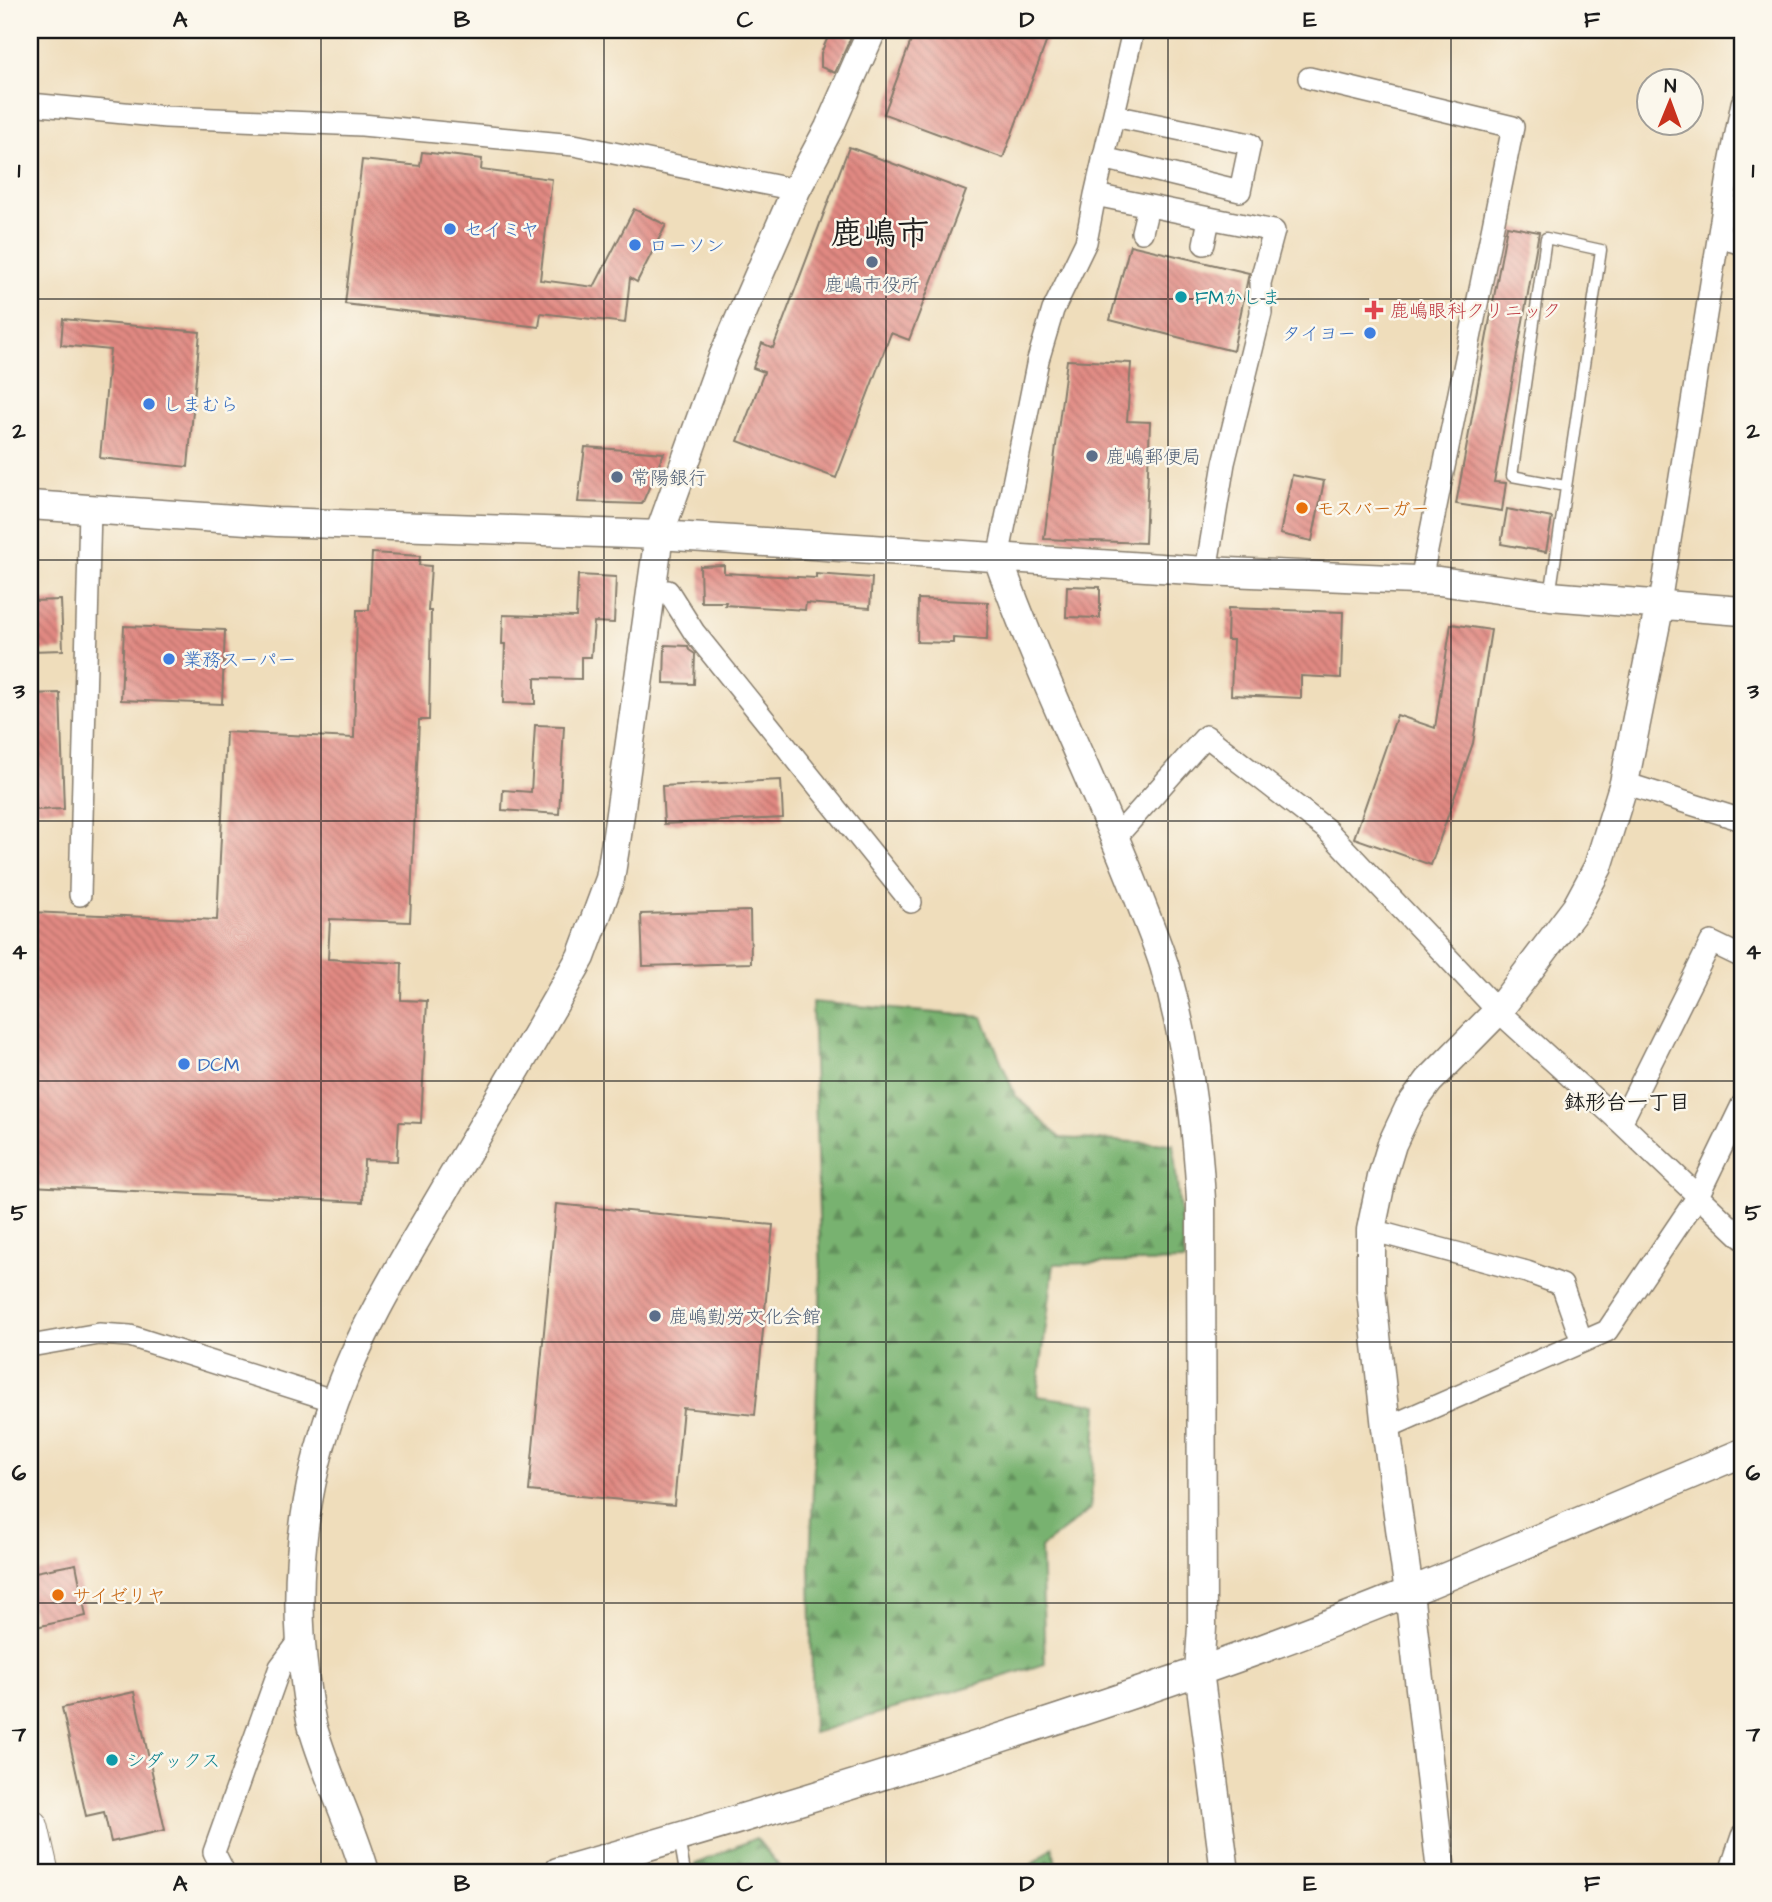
<svg xmlns="http://www.w3.org/2000/svg" width="1772" height="1902" viewBox="0 0 1772 1902" font-family="'Architects Daughter','Klee One',sans-serif">
<style>
.forest{fill:url(#forest-firs);stroke:#4a6746;stroke-width:2}
.building{fill:url(#building-back-hatch)}
.lines{fill:none;stroke-linecap:round;stroke-linejoin:round}
.lane-casing{stroke:#867c6c;stroke-width:13}
.street-casing{stroke:#867c6c;stroke-width:24}
.secondary-casing{stroke:#867c6c;stroke-width:31}
.highway-casing{stroke:#867c6c;stroke-width:39}
.lane{stroke:#fff;stroke-width:10}
.street{stroke:#fff;stroke-width:21}
.secondary{stroke:#fff;stroke-width:28}
.highway{stroke:#fff;stroke-width:37}
.grid{fill:none;stroke:#1c1c1c;stroke-width:2;stroke-opacity:0.55}
.shop-dot{fill:#3f7fe0;stroke:#fbf7ec;stroke-width:2.5}
.service-dot{fill:#5c6f8a;stroke:#fbf7ec;stroke-width:2.5}
.culture-dot{fill:#0f9aa8;stroke:#fbf7ec;stroke-width:2.5}
.health-dot{fill:#e0444e;stroke:#fbf7ec;stroke-width:2.5}
.food-dot{fill:#e8710a;stroke:#fbf7ec;stroke-width:2.5}
.labels{text-anchor:middle;stroke-width:5;stroke-linejoin:round;paint-order:stroke}
.shop-label{font-size:19px;fill:#366cbe;stroke:#fbf7ec;text-anchor:start}
.service-label{font-size:19px;fill:#4e5e75;stroke:#fbf7ec;text-anchor:start}
.culture-label{font-size:19px;fill:#0d838f;stroke:#fbf7ec;text-anchor:start}
.health-label{font-size:19px;fill:#be3a42;stroke:#fbf7ec;text-anchor:start}
.food-label{font-size:19px;fill:#c56008;stroke:#fbf7ec;text-anchor:start}
.neighbourhood-label{font-size:21px;font-weight:bold;fill:#1c1c1c;stroke:#fbf7ec}
.town-label{font-size:33px;font-weight:bold;fill:#1c1c1c;stroke:#fbf7ec}
.neatline{fill:none;stroke:#1c1c1c;stroke-width:2.5}
.grid-label{font-size:23px;text-anchor:middle;font-weight:bold;fill:#1c1c1c}
</style>
<defs>
<pattern id="forest-firs" width="22" height="20" patternUnits="userSpaceOnUse" patternTransform="scale(1.75)"><rect width="22" height="20" fill="#78b270"/><path d="M5 1l3.5 6h-7zM16 11l3.5 6h-7z" fill="#62905b"/></pattern>
<pattern id="building-back-hatch" width="6" height="6" patternUnits="userSpaceOnUse" patternTransform="scale(1.75)"><rect width="6" height="6" fill="#e18982"/><path d="M-1 5l2 2M0 0l6 6M5-1l2 2" fill="none" stroke="#b66f6a"/></pattern>
</defs>
<rect width="100%" height="100%" fill="#fbf7ec"/>
<filter id="ink" filterUnits="userSpaceOnUse"><feTurbulence type="fractalNoise" baseFrequency=".0143" numOctaves="2"/><feDisplacementMap in="SourceGraphic" scale="14" xChannelSelector="R" yChannelSelector="G"/><feConvolveMatrix kernelMatrix="1 2 1 2 8 2 1 2 1" color-interpolation-filters="sRGB"/></filter>
<filter id="wash" filterUnits="userSpaceOnUse"><feTurbulence type="fractalNoise" baseFrequency=".00686" numOctaves="4" result="noise"/><feDisplacementMap in="SourceGraphic" scale="28" xChannelSelector="R" yChannelSelector="G"/><feGaussianBlur stdDeviation="1.57" result="paint"/><feColorMatrix in="noise" values="0 0 0 0 0 0 0 0 0 0 0 0 0 0 0 0 0 1.4 0 .05"/><feComposite in="paint" operator="in"/></filter>
<g filter="url(#wash)">
<rect width="100%" height="100%" fill="#efddbb"/>
<!-- forest -->
<path class="forest" d="M812,1002l171,15 32,78 45,43 113,6 12,117 -131,3 -17,132 61,8 -8,106 -49,38 4,116 -232,69 -3,-165 11,-289z
M756,1838l28,34h-88l-1,-8z
M1053,1847l4,25h-32l1,-3z"/>
<g id="blocks">
<!-- building -->
<path class="building" d="M831,30l20,7 -16,36 -14,-6v-14z
M915,30h105l27,10 -44,118 -119,-44z
M849,147l117,44 -57,149 -18,-7 -55,145 -98,-37 26,-69 -11,-4 9,-25 11,5z
M422,152l60,7 -1,11 71,9 -12,101 54,7 40,-78 32,16 -29,57 -7,-4 -5,45 -84,-10 -2,14 -194,-23 17,-144 58,6z
M1507,226l32,6 -45,250 12,1 -4,28 -46,-7z
M1130,245l119,28 -16,78 -123,-31z
M63,319l137,13 -12,135 -88,-9 10,-108 -49,-5z
M1067,360l64,3 -4,58 23,1 -5,121 -101,-4z
M585,447l79,6 -22,51 -64,-2z
M1292,475l32,6 -12,60 -32,-7z
M1507,509l45,9 -6,34 -45,-8z
M372,553l48,3 -1,9 12,1 -3,45h3l-2,109h-10l-9,202 -80,-3 -2,40 74,4 -1,37 26,1 -6,122 -22,-1 -2,39 -33,-1 -1,42 -333,-16v-274l187,8 9,-188 128,6 3,-128h12z
M724,565v8l92,5v-4l56,4 -2,30 -64,-5 -1,7 -80,-5 1,-3h-25l-1,-36z
M578,575l38,2 -2,46 -20,-1 -3,35h-10v22l-46,-1v26l-32,-1 2,-59h-3l1,-29 73,2z
M1067,586l33,1v31l-34,-1z
M918,599l70,3 -1,38 -34,-2v5l-36,-1z
M61,600l2,50 -33,1v-50z
M1228,608l115,4 -2,66 -40,-2v22l-70,-3 2,-55h-6z
M1451,624l40,6 -18,113 -42,122 -77,-27 43,-123 38,13z
M124,626l101,4 -3,74 -101,-4z
M665,645l23,1 1,4 6,4 -1,30 -30,-1z
M60,693l4,116 -28,1 -1,-11h-5v-105z
M535,725l29,1 -5,88 -57,-4 1,-20 28,2z
M781,780l2,38 -119,6 -2,-38z
M750,911l1,52 -108,3 -2,-52z
M556,1204l217,21 -18,190 -72,-7 -9,97 -145,-14z
M76,1564l10,52 -50,11 -6,-29v-25z
M134,1692l31,138 -54,12 -7,-30 -18,4 -24,-108z"/>
</g>
</g>
<g filter="url(#ink)">
<use href="#blocks" fill-opacity="0" stroke="#867c6c" stroke-width="2"/>
<g class="lines">
<!-- lane casing -->
<g class="lane-casing">
<path id="lane" d="M1550,596l51,-346 -55,-12 -34,238 53,10
M679,1838l6,34"/>
</g>
<!-- street casing -->
<g class="street-casing">
<path id="street" d="M1309,78l204,49 -92,453
M30,104l136,13 196,8 212,20 222,45
M1103,158l137,33 10,-47 -136,-28
M1095,195l38,-164
M1142,232l6,-25
M1720,237l22,7
M1204,244l5,-25
M998,558l40,-198 15,-50 33,-68 9,-47 179,36 -14,52 1,30 -37,150 -18,108
M668,591l26,41 217,270
M1660,603l70,-439 12,-61
M1624,783l118,37
M1116,837l90,-101 120,93 172,182 123,112 121,115
M80,895l10,-385
M1621,1123l90,-181 31,15
M1371,1230l156,42 35,13 20,57
M30,1346l69,-12 31,2 205,65
M1386,1428l221,-97 91,-135 44,-91
M224,1872l-10,-20 66,-185 21,-28
M1730,1872l12,-36"/>
</g>
<!-- secondary casing -->
<g class="secondary-casing">
<path id="secondary" d="M30,505l247,17 382,13 547,36 233,10 111,15 192,15
M998,558c41,117 98,227 142,343 8,21 17,42 24,64 22,73 33,159 37,235l1,427 -3,44 26,201
M365,1872c-14,-49 -38,-95 -52,-144 -4,-15 -6,-31 -8,-47 -13,-95 -3,-190 30,-280 29,-80 76,-152 118,-225 43,-72 86,-145 128,-219l29,-78 7,-44 42,-300 64,-178 73,-167 33,-62 43,-98
M558,1872c214,-61 428,-127 639,-200 185,-64 365,-144 545,-219
M1441,1872l-32,-280 -23,-164 -15,-139v-59l11,-53 10,-33 17,-36 20,-27 69,-70 78,-103 22,-41 26,-84 36,-180"/>
</g>
<!-- highway casing -->
<g class="highway-casing">
<path id="highway" d="M30,1828l10,44"/>
</g>
<!-- lane -->
<use href="#lane" class="lane"/>
<!-- street -->
<use href="#street" class="street"/>
<!-- secondary -->
<use href="#secondary" class="secondary"/>
<!-- highway -->
<use href="#highway" class="highway"/>
</g>
</g>
<!-- grid -->
<path class="grid" d="M321,30v1842M604,30v1842M886,30v1842M1168,30v1842M1451,30v1842M30,299h1712M30,560h1712M30,821h1712M30,1081h1712M30,1342h1712M30,1603h1712"/>
<!-- markers -->
<g class="shop-dot">
<circle cx="450" cy="229" r="7"/>
<circle cx="635" cy="245" r="7"/>
<circle cx="1370" cy="333" r="7"/>
<circle cx="149" cy="404" r="7"/>
<circle cx="169" cy="659" r="7"/>
<circle cx="184" cy="1064" r="7"/>
</g>
<g class="service-dot">
<circle cx="872" cy="262" r="7"/>
<circle cx="1092" cy="456" r="7"/>
<circle cx="617" cy="477" r="7"/>
<circle cx="655" cy="1316" r="7"/>
</g>
<g class="culture-dot">
<circle cx="1181" cy="297" r="7"/>
<circle cx="112" cy="1760" r="7"/>
</g>
<path class="health-dot" d="M1370.5 299.5h7v7h7v7h-7v7h-7v-7h-7v-7h7z"/>
<g class="food-dot">
<circle cx="1302" cy="508" r="7"/>
<circle cx="58" cy="1595" r="7"/>
</g>
<g class="labels">
<!-- shop labels -->
<g class="shop-label">
<text x="464" y="236">セイミヤ</text>
<text x="649" y="252">ローソン</text>
<text x="1356" y="340" text-anchor="end">タイヨー</text>
<text x="163" y="411">しまむら</text>
<text x="183" y="666">業務スーパー</text>
<text x="198" y="1071">DCM</text>
</g>
<!-- service labels -->
<g class="service-label">
<text x="872" y="291" text-anchor="middle">鹿嶋市役所</text>
<text x="1106" y="463">鹿嶋郵便局</text>
<text x="631" y="484">常陽銀行</text>
<text x="669" y="1323">鹿嶋勤労文化会館</text>
</g>
<!-- culture labels -->
<g class="culture-label">
<text x="1195" y="304">FMかしま</text>
<text x="126" y="1767">シダックス</text>
</g>
<!-- health labels -->
<g class="health-label">
<text x="1390" y="317">鹿嶋眼科クリニック</text>
</g>
<!-- food labels -->
<g class="food-label">
<text x="1316" y="515">モスバーガー</text>
<text x="72" y="1602">サイゼリヤ</text>
</g>
<!-- neighbourhood labels -->
<g class="neighbourhood-label">
<text x="1627" y="1109">鉢形台一丁目</text>
</g>
<!-- town labels -->
<g class="town-label">
<text x="880" y="244">鹿嶋市</text>
</g>
</g>
<!-- margin -->
<rect width="1772" height="1902" fill="none" stroke="#fbf7ec" stroke-width="77"/>
<!-- north arrow -->
<g transform="translate(1670 102) rotate(1)"><circle r="33" fill="#fbf7ec" stroke="#a29f99" stroke-width="2"/>
<path d="M0-5L12 26L0 18L-12 26Z" fill="#c8321e"/>
<text y="-10" font-size="19" font-weight="bold" text-anchor="middle" fill="#1c1c1c">N</text>
</g>
<rect x="38" y="38" width="1696" height="1826" class="neatline"/>
<g class="grid-label">
<text x="180" y="27">A</text>
<text x="462" y="27">B</text>
<text x="745" y="27">C</text>
<text x="1027" y="27">D</text>
<text x="1310" y="27">E</text>
<text x="1592" y="27">F</text>
<text x="19" y="177">1</text>
<text x="1753" y="177">1</text>
<text x="19" y="438">2</text>
<text x="1753" y="438">2</text>
<text x="19" y="698">3</text>
<text x="1753" y="698">3</text>
<text x="19" y="959">4</text>
<text x="1753" y="959">4</text>
<text x="19" y="1220">5</text>
<text x="1753" y="1220">5</text>
<text x="19" y="1480">6</text>
<text x="1753" y="1480">6</text>
<text x="19" y="1741">7</text>
<text x="1753" y="1741">7</text>
<text x="180" y="1891">A</text>
<text x="462" y="1891">B</text>
<text x="745" y="1891">C</text>
<text x="1027" y="1891">D</text>
<text x="1310" y="1891">E</text>
<text x="1592" y="1891">F</text>
</g>
</svg>
